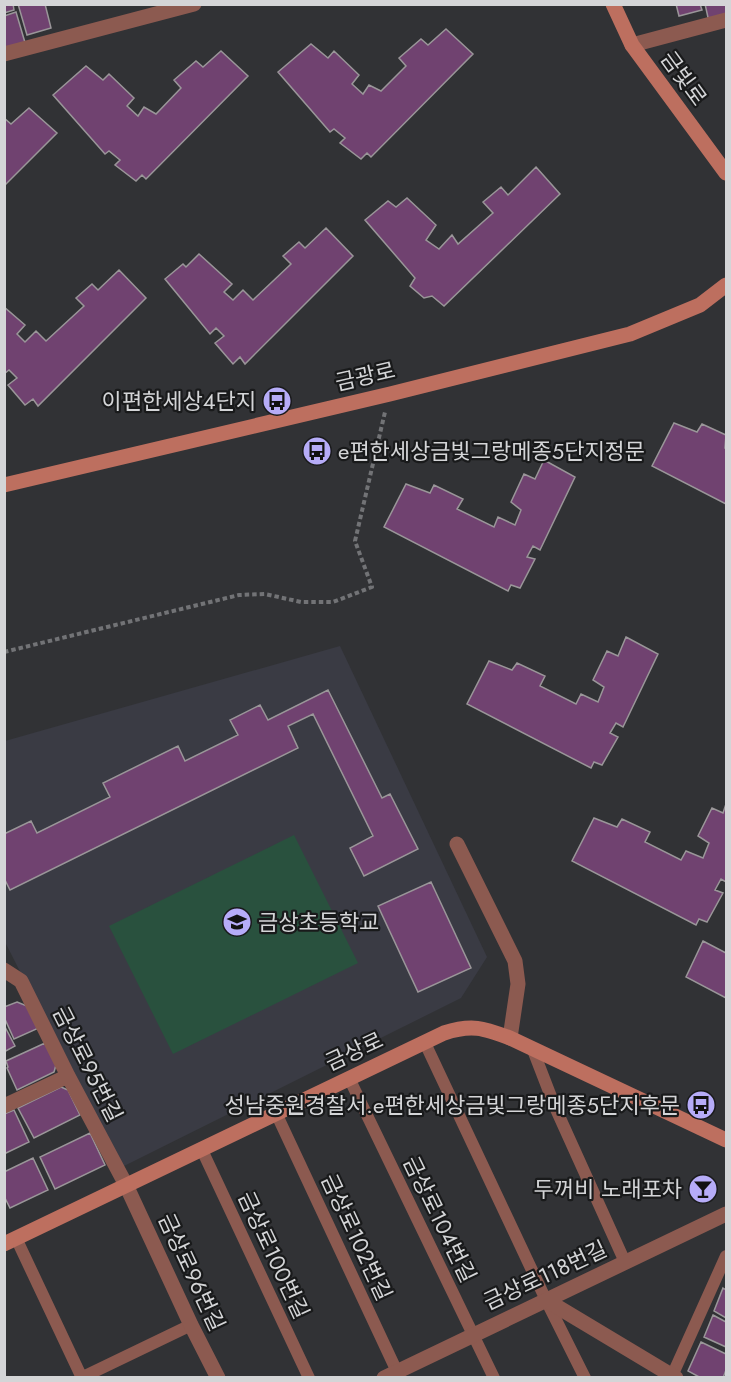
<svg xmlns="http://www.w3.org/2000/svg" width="731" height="1382" viewBox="0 0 731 1382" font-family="Jost,'Noto Sans KR',sans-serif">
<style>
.built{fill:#3a3b44}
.green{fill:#29513e}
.building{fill:#704270;stroke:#9a9699;stroke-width:1.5}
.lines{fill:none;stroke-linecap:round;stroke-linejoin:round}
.path{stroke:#727376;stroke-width:4;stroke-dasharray:4.5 3;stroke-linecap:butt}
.lane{stroke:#8c5a50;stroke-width:12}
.street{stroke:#8c5a50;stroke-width:15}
.secondary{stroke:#bd6f5f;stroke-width:15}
.labels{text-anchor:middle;stroke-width:4.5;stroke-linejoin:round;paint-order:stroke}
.street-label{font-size:22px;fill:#d4d5d7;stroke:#191a1b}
.poi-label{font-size:22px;fill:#d4d5d7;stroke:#191a1b;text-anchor:end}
</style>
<rect width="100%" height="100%" fill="#313235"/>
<!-- built -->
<path class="built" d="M340,646l147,311 -26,41 -341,170 -115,-226v-201z"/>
<!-- green -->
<path class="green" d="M294,835l64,128 -185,91 -64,-128z"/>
<!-- building -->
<path class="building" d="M4,4h9l1,6 -10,3z
M18,4h27l6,24 -24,7z
M676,4h24l2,6 -23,6z
M705,4h21v13l-17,5z
M16,12l10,34 -22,4v-34z
M446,29l27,25 -102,103 -4,-4 -6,6 -21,-16 5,-5 -11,-9 -4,3 -52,-60 33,-28 17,14 6,-7 25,24 -7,9 11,10 6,-9 12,6 25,-25 -7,-8 22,-19 7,6z
M221,51l27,25 -102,103 -4,-4 -6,6 -21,-16 5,-5 -11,-9 -4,3 -52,-59 33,-29 17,14 6,-6 25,24 -7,8 11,10 6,-9 12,7 25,-26 -7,-8 22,-19 7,6z
M29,108l28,25 -53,53v-68l7,6z
M536,167l24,27 -116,112 -12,-10 -8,2 -14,-12 5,-8 -50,-58 23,-19 8,6 11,-9 29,27 -10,15 13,9 13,-14 6,9 35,-31 -10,-11 18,-15 7,8z
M326,228l27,28 -108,108 -5,-7 -7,7 -18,-21 9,-7 -8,-8 -6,6 -45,-55 18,-15 3,3 13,-13 33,30 -8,8 9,8 10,-10 10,10 38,-36 -8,-8 16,-14 6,6z
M119,270l27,28 -108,108 -5,-7 -8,6 -17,-20 9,-7 -8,-8 -5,4v-67l21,18 -8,9 8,8 11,-11 10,10 38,-35 -8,-8 16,-14 6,6z
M674,423l23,9 5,-8 24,11 -1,13h1v56l-74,-38z
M544,460l31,17 -35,73 -7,-4 -6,11 8,2 -15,29 -9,-3 -3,6 -124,-64 22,-43 24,9 4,-8 29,14 -6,10 37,18 4,-10 17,8 6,-15 -10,-8 13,-28 11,5z
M626,637l32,17 -35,73 -7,-4 -6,10 8,4 -16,28 -8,-3 -3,6 -124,-64 22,-43 23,9 5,-7 28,13 -5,10 36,18 5,-10 17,8 6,-15 -11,-7 14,-29 11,5z
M328,690l54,108 8,-4 28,55 -54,27 -14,-28 23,-12 -60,-122 -25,12 10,22 -288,142 -6,-12v-44l27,-13 6,12 73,-36 -7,-14 75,-37 7,15 53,-26 -8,-15 30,-15 8,15z
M726,804v78l-5,-3 -6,11 8,3 -16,29 -8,-3 -3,6 -124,-64 22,-43 23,9 5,-8 28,13 -5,10 36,18 5,-9 17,7 6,-15 -11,-7 14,-28 11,5z
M431,882l40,86 -53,24 -40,-86z
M703,941l23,12v45l-40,-21z
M17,1002l15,6 9,19 -27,12 -10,-22v-10z
M4,1025l11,21 -11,6z
M45,1043l11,22 -2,7 -37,18 -10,-22 1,-1 -2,-6z
M61,1087l7,3 12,25 -46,23 -16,-30z
M14,1110l15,32 -25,12v-40z
M90,1133l15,32 -50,24 -15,-32z
M33,1158l15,32 -38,18 -6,-12v-24z
M723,1288l3,2v28l-12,-7z
M713,1315l13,7v25l-22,-10z
M701,1342l25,12v16l-3,8h-22l-13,-7z"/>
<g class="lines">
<!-- path -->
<path class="path" d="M4,652l235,-57 26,-1 36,8h32l39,-15 -17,-46 30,-129"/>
<!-- lane -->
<path class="lane" d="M425,1043l121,257 39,78
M533,1050l22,57 70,155
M349,1078l145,300
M276,1113l124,265
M202,1150l107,228
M16,1238l66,140
M81,1378l110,-53
M673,1378l-1,-2 54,-120"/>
<!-- street -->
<path class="street" d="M632,45l94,-25
M4,54l190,-50
M457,844l58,117 3,23 -8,54
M4,970l17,11 47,95 58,109 65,140 27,53
M4,1106l64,-30
M546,1300l130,78
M384,1378l342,-164"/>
<!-- secondary -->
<path class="secondary" d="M613,4l19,41 94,128
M4,485l386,-91 240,-60 70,-29 26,-20
M4,1244l440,-211c28,-9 39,-5 66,5l216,102"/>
</g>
<!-- icons -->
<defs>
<g id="bus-disc" transform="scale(1.5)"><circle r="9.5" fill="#b6acf8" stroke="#191a1b"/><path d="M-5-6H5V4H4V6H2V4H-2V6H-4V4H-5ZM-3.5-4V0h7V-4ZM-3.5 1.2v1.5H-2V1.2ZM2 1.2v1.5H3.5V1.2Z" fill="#111"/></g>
<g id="school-disc" transform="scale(1.5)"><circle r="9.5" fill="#b6acf8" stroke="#191a1b"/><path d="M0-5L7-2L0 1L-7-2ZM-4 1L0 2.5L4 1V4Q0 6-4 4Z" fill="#111"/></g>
<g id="bar-disc" transform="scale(1.5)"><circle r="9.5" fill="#b6acf8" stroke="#191a1b"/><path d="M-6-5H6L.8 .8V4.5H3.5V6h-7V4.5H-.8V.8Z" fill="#111"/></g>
</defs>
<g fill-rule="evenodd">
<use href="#bus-disc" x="277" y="401"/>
<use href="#bus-disc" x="317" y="451"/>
<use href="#school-disc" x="237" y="922"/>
<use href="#bus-disc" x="701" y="1105"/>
<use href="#bar-disc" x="703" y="1189"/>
</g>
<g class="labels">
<!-- street labels -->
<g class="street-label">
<text transform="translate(684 78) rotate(54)" y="8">금빛로</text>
<text transform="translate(365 376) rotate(-13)" y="8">금광로</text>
<text transform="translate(354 1051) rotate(-25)" y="8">금상로</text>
<text transform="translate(88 1064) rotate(63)" y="8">금상로95번길</text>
<text transform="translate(440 1219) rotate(64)" y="8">금상로104번길</text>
<text transform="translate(357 1237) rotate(65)" y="8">금상로102번길</text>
<text transform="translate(274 1255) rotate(65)" y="8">금상로100번길</text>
<text transform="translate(192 1272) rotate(65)" y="8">금상로96번길</text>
<text transform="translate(545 1275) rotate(-25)" y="8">금상로118번길</text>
</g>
<!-- poi labels -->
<g class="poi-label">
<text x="256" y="409">이편한세상4단지</text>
<text x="338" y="459" text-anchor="start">e편한세상금빛그랑메종5단지정문</text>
<text x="258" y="930" text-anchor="start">금상초등학교</text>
<text x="680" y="1113">성남중원경찰서.e편한세상금빛그랑메종5단지후문</text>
<text x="682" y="1197">두꺼비 노래포차</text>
</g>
</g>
<!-- border -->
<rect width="731" height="1382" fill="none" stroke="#d4d5d7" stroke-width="12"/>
</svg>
